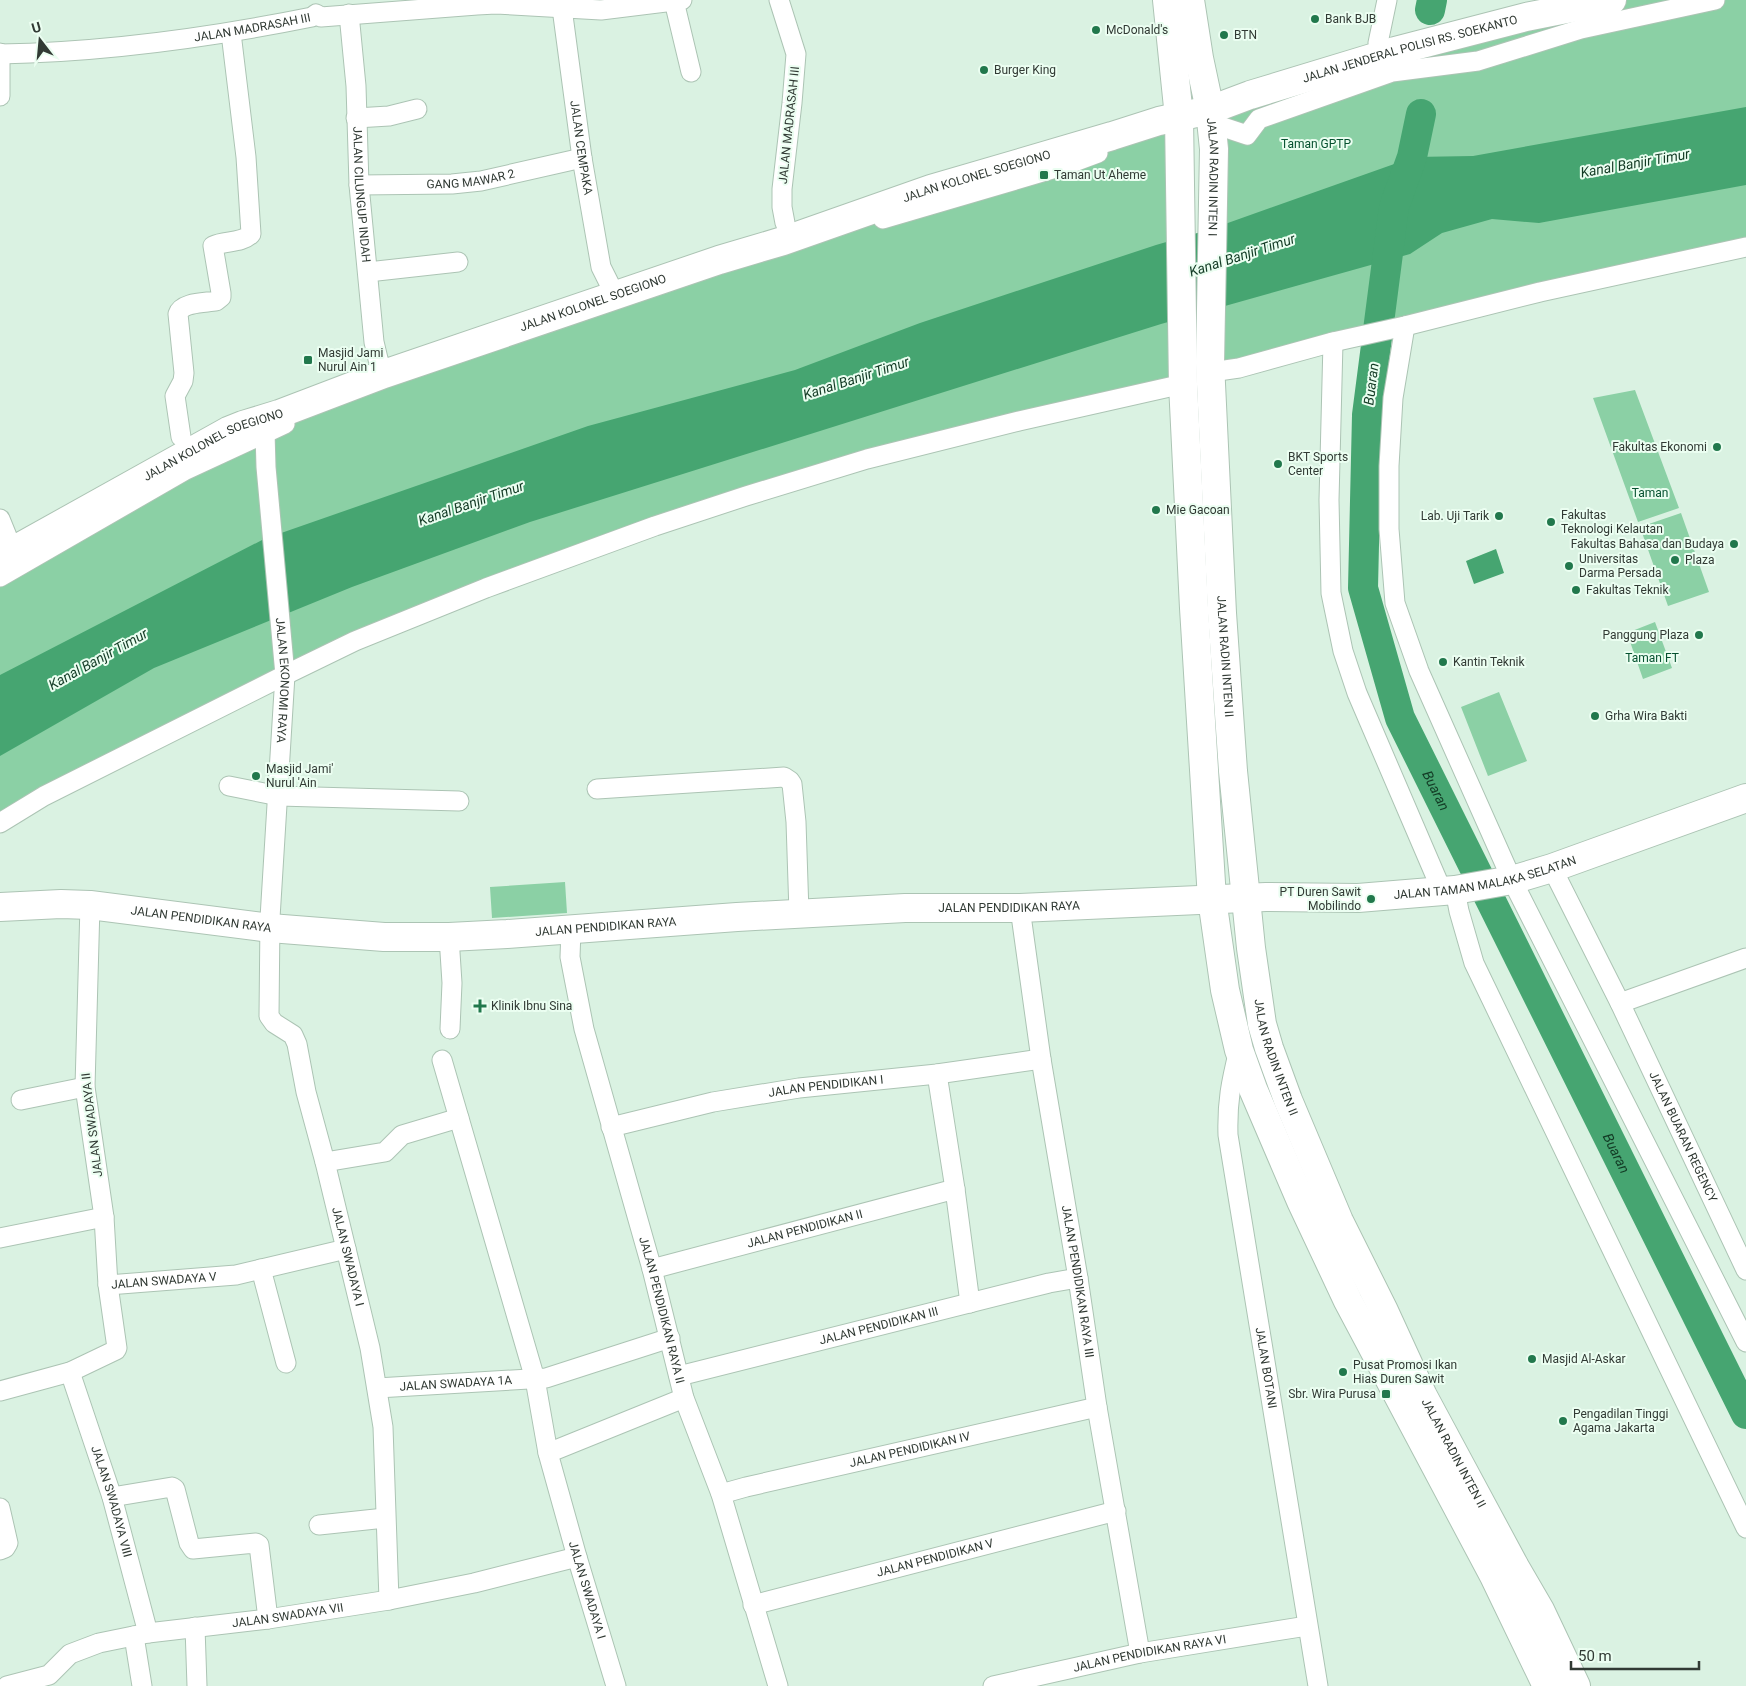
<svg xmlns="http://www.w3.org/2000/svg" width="1746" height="1686" viewBox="0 0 1746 1686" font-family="Roboto,sans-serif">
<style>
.green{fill:#8bd0a5}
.water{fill:#46a571}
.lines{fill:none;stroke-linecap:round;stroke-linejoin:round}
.river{stroke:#46a571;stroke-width:30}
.street-casing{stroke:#acc4b4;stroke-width:21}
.secondary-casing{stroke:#acc4b4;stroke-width:30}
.primary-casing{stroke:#acc4b4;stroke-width:30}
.street{stroke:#fff;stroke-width:19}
.secondary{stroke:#fff;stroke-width:28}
.primary{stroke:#fff;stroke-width:28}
.poi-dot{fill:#21784c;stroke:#ebfef1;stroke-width:2}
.labels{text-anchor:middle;stroke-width:4;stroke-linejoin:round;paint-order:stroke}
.poi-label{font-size:12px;fill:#313a34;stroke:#ebfef1;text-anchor:start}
.street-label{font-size:12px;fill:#313a34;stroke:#ebfef1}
.park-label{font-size:12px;fill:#05512f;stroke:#ebfef1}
.water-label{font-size:14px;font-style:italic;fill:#133b25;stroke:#ebfef1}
</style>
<rect width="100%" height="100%" fill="#daf2e2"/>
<!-- green -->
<path class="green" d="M1612,0h134v247l-507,121 -29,-5 16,-245 24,-23z
M1179,117l4,267 -316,75 -235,76 -347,140 -285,148v-265l276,-134z
M1635,390l44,118 -41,14 -45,-124z
M1681,513l28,79 -41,14 -28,-79z
M1655,622l17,46 -29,11 -16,-46z
M1499,692l28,69 -39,15 -27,-69z
M565,882l2,31 -75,5 -2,-31z"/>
<!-- water -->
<path class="water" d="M1746,107v78l-207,38 -47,-4 -50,14 -32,21 -249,70 -631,198 -178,65 -198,81 -154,88v-81l264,-136 324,-113 207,-56 125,-47 236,-78 55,-16 203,-72 59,-1z
M1496,549l8,24 -30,11 -8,-23z"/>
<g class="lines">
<!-- river -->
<g class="river">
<path d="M1430,10l2,-10"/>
<path id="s1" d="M1421,114l-9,43 -18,50 -27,208 -4,173 37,130 346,696"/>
</g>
<!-- street casing -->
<g class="street-casing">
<g id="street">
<path d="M779,0l17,54 -4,49 -10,86v18l3,16"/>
<path d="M674,1l17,71"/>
<path id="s2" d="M562,8l20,150 19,109 9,18"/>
<path id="s3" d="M349,14l7,72 3,99 15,157 4,17 6,15"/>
<path d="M1378,43l9,-43"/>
<path d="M0,53v43"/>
<path id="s4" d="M0,54c106,-2 208,-16 312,-37l4,-3 5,3 156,-12 19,-1 105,6 81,-10"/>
<path d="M356,118l33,-2 28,-7"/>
<path d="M1220,126l27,9 12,-16 133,-47 86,-11 103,-32 134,-29"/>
<path id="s5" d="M359,185l93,-1 29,-3 101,-23"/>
<path d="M883,219l180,-53 35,-13"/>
<path d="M368,272l90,-10"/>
<path d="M1405,326l-12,72 -4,68v63l6,74 24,68 93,209 234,462"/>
<path d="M1333,342l-4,158 2,93 12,58 14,42 85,198"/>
<path d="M1211,372l28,-4 94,-26 72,-16 135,-34 206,-45"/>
<path id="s6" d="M265,432l1,35 19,208 -15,243 -1,98 5,7 19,12 4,9 9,48 19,70 45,186 13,79 6,173"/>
<path d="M181,437l-6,-41 8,-15 1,-8 -6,-59c4,-12 27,-11 38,-13l5,-4v-4l-8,-47c12,-6 28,-2 38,-12l-5,-77 -15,-124"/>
<path d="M0,519l13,32"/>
<path d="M0,577l184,-106 101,-47"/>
<path d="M229,786l50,10 180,5"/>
<path d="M597,789l187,-12 6,4 2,3 4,38 3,91"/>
<path d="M0,823l44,-27 241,-121 70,-34 131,-53 169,-62 91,-30 121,-37 152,-38 164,-37"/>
<path id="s7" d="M1552,868l68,135 126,267"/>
<path d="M1455,890l4,21 15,52 272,565"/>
<path id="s8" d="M1020,908l21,151 37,219 19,129 43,246"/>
<path id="s9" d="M571,930l-1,27 14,72 68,240 32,129 37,96 57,192"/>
<path d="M449,937l3,46 -2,46"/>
<path d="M1620,1003l126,-45"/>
<path id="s10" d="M1239,1050c-8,32 -12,52 -11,85l90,551"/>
<path id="s11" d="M442,1060l93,319 13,74 29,104 39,129"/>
<path d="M937,1074l18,115 15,114"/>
<path d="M21,1100l64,-13"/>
<path id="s12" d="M611,1127l102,-25 86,-14 138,-14 104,-15"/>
<path d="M325,1162l60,-10 17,-17 57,-17"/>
<path d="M0,1238l104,-21"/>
<path d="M261,1269l25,94"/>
<path id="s13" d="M652,1269l303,-80"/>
<path id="s14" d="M108,1285l128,-10 110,-26"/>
<path id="s15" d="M70,1372l42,125 36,136"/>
<path id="s16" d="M679,1376l370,-93 29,-5"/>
<path id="s17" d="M377,1388l169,-10 124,-40"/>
<path d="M0,1391l70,-19 46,-22 1,-2 -9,-63 -4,-68 -19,-130 5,-182"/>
<path d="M548,1453l136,-55"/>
<path id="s18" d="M721,1494l25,-7 351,-80"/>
<path d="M112,1497l60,-10 3,2 14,54 4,6 63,-6 3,2 9,74"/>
<path d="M0,1508l8,35 -3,5 -5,2"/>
<path d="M319,1525l66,-7"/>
<path id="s19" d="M753,1605l363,-94"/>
<path d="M195,1627l2,59"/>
<path d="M134,1636l8,50"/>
<path id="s20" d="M7,1686l42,-11 21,-21 29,-11 49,-10 120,-14 121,-19 85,-17 103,-26"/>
<path id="s21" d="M993,1686l147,-33 167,-27"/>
</g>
</g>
<!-- secondary casing -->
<g class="secondary-casing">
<g id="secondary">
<path id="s22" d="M0,907l61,-3 29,1 180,23 114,9h65l58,-3 230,-17 168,-9h115l246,-11 92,1 97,-8 57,-10 40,-12 194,-70"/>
</g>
</g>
<!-- primary casing -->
<g class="primary-casing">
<g id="primary">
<path d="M1167,0l12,117 4,267 11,224 18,291 13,91 14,60 14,39 48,112 47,100 146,275 53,110"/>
<path id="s23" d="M1190,0l9,58 11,52 4,39 -4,214 12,250 11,158 18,177 11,76 7,24 19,52 51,121 45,90 39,85 92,171 25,43 36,76"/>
<path id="s24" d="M0,558l228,-127 15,-6 36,-11 105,-40 335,-114 64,-19 148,-52 181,-53 47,-15 51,-11 40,-15 145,-44 131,-34 86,-17"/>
</g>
</g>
<!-- street -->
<use href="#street" class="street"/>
<!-- secondary -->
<use href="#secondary" class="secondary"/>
<!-- primary -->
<use href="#primary" class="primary"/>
</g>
<!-- markers -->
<g class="poi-dot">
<circle cx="1315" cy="19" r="5"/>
<circle cx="1096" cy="30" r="5"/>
<circle cx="1224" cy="35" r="5"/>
<circle cx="984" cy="70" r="5"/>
<rect x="1039" y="170" width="10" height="10" rx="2.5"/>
<rect x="303" y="355" width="10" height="10" rx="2.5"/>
<circle cx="1717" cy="447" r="5"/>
<circle cx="1278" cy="464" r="5"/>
<circle cx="1156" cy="510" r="5"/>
<circle cx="1499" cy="516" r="5"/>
<circle cx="1551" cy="522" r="5"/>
<circle cx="1734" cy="544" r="5"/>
<circle cx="1675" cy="560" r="5"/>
<circle cx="1569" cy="566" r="5"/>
<circle cx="1576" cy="590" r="5"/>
<circle cx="1699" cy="635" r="5"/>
<circle cx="1443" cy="662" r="5"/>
<circle cx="1595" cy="716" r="5"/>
<circle cx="256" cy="776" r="5"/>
<circle cx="1371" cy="899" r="5"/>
<path d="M477.5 998.5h5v5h5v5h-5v5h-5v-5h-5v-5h5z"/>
<circle cx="1532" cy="1359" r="5"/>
<circle cx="1343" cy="1372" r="5"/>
<rect x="1381" y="1389" width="10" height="10" rx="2.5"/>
<circle cx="1563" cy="1421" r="5"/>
</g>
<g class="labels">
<!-- poi labels -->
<g class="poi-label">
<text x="1325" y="23">Bank BJB</text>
<text x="1106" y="34">McDonald's</text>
<text x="1234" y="39">BTN</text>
<text x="994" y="74">Burger King</text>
<text x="1054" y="179">Taman Ut Aheme</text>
<text x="318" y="357">Masjid Jami<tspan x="318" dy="14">Nurul Ain 1</tspan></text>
<text x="1707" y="451" text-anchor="end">Fakultas Ekonomi</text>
<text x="1288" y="461">BKT Sports<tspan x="1288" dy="14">Center</tspan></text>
<text x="1166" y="514">Mie Gacoan</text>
<text x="1561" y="519">Fakultas<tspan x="1561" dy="14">Teknologi Kelautan</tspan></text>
<text x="1489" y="520" text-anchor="end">Lab. Uji Tarik</text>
<text x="1724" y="548" text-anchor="end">Fakultas Bahasa dan Budaya</text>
<text x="1579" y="563">Universitas<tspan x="1579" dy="14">Darma Persada</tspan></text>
<text x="1685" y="564">Plaza</text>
<text x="1586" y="594">Fakultas Teknik</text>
<text x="1689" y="639" text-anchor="end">Panggung Plaza</text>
<text x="1453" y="666">Kantin Teknik</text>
<text x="1605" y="720">Grha Wira Bakti</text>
<text x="266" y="773">Masjid Jami'<tspan x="266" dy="14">Nurul 'Ain</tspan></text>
<text x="1361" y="896" text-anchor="end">PT Duren Sawit<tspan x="1361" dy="14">Mobilindo</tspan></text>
<text x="491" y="1010">Klinik Ibnu Sina</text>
<text x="1542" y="1363">Masjid Al-Askar</text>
<text x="1353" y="1369">Pusat Promosi Ikan<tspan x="1353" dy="14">Hias Duren Sawit</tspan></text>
<text x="1376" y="1398" text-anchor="end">Sbr. Wira Purusa</text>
<text x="1573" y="1418">Pengadilan Tinggi<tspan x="1573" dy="14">Agama Jakarta</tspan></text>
</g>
<!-- street labels -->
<g class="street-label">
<text dy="4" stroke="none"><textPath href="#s4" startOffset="254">JALAN MADRASAH III</textPath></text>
<text dy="4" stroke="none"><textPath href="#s24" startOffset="1504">JALAN JENDERAL POLISI RS. SOEKANTO</textPath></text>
<text transform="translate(789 125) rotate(-84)" y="4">JALAN MADRASAH III</text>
<text dy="4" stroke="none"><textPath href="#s2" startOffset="141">JALAN CEMPAKA</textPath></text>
<text dy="4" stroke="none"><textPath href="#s24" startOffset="1052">JALAN KOLONEL SOEGIONO</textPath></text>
<text dy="4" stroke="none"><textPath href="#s23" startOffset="179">JALAN RADIN INTEN I</textPath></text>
<text dy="4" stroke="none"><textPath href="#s5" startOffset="112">GANG MAWAR 2</textPath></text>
<text dy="4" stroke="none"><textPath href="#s3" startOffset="181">JALAN CILUNGUP INDAH</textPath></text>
<text dy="4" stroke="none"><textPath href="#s24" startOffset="648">JALAN KOLONEL SOEGIONO</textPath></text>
<text dy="4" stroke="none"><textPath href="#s24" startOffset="242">JALAN KOLONEL SOEGIONO</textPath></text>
<text dy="4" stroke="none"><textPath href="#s23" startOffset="659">JALAN RADIN INTEN II</textPath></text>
<text dy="4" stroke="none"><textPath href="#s6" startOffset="249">JALAN EKONOMI RAYA</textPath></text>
<text dy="4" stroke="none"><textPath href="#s22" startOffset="1490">JALAN TAMAN MALAKA SELATAN</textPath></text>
<text dy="4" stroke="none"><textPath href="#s22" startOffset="1012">JALAN PENDIDIKAN RAYA</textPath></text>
<text dy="4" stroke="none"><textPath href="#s22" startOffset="202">JALAN PENDIDIKAN RAYA</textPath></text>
<text dy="4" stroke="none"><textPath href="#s22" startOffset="608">JALAN PENDIDIKAN RAYA</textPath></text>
<text dy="4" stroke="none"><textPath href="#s23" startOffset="1064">JALAN RADIN INTEN II</textPath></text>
<text dy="4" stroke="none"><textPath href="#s12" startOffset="219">JALAN PENDIDIKAN I</textPath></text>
<text transform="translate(92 1125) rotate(-97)" y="4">JALAN SWADAYA II</text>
<text dy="4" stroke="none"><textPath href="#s7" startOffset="299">JALAN BUARAN REGENCY</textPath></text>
<text dy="4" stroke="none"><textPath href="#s13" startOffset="158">JALAN PENDIDIKAN II</textPath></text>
<text dy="4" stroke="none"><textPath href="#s6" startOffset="845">JALAN SWADAYA I</textPath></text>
<text dy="4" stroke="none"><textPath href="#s8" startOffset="378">JALAN PENDIDIKAN RAYA III</textPath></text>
<text dy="4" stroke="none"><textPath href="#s14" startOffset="56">JALAN SWADAYA V</textPath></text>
<text dy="4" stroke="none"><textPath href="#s9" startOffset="392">JALAN PENDIDIKAN RAYA II</textPath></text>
<text dy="4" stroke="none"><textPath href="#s16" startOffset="206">JALAN PENDIDIKAN III</textPath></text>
<text dy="4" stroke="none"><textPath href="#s10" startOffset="322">JALAN BOTANI</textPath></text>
<text dy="4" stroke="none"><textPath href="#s17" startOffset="79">JALAN SWADAYA 1A</textPath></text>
<text dy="4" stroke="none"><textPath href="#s18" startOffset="194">JALAN PENDIDIKAN IV</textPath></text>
<text dy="4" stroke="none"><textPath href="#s23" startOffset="1499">JALAN RADIN INTEN II</textPath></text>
<text dy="4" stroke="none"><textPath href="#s15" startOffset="136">JALAN SWADAYA VIII</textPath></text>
<text dy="4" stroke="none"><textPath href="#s19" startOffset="188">JALAN PENDIDIKAN V</textPath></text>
<text dy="4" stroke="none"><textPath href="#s11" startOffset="550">JALAN SWADAYA I</textPath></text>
<text dy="4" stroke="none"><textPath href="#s20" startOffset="295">JALAN SWADAYA VII</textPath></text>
<text dy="4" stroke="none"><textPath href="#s21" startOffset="160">JALAN PENDIDIKAN RAYA VI</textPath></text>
</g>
<!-- park labels -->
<g class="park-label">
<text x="1316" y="148">Taman GPTP</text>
<text x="1650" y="497">Taman</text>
<text x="1652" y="662">Taman FT</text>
</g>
<!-- water labels -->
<g class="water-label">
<text transform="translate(1635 163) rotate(-10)" y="5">Kanal Banjir Timur</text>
<text transform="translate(1242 255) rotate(-18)" y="5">Kanal Banjir Timur</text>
<text transform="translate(856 378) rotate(-18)" y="5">Kanal Banjir Timur</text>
<text transform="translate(1371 384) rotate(-83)" y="5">Buaran</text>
<text transform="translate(471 503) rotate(-19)" y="5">Kanal Banjir Timur</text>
<text transform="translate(98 659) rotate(-29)" y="5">Kanal Banjir Timur</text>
<text dy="5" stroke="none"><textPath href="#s1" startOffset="696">Buaran</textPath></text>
<text dy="5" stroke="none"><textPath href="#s1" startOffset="1101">Buaran</textPath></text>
</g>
</g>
<!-- north arrow -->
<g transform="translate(40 40) rotate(344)" stroke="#ebfef1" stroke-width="4" paint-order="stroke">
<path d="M0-4L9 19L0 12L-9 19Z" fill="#313a34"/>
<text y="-8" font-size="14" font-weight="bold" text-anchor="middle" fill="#313a34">U</text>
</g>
<!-- scale -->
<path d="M1571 1661v8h128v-8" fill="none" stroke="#313a34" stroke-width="2.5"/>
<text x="1578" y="1661" font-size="15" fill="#313a34" stroke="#ebfef1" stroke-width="4" paint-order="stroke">50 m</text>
</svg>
